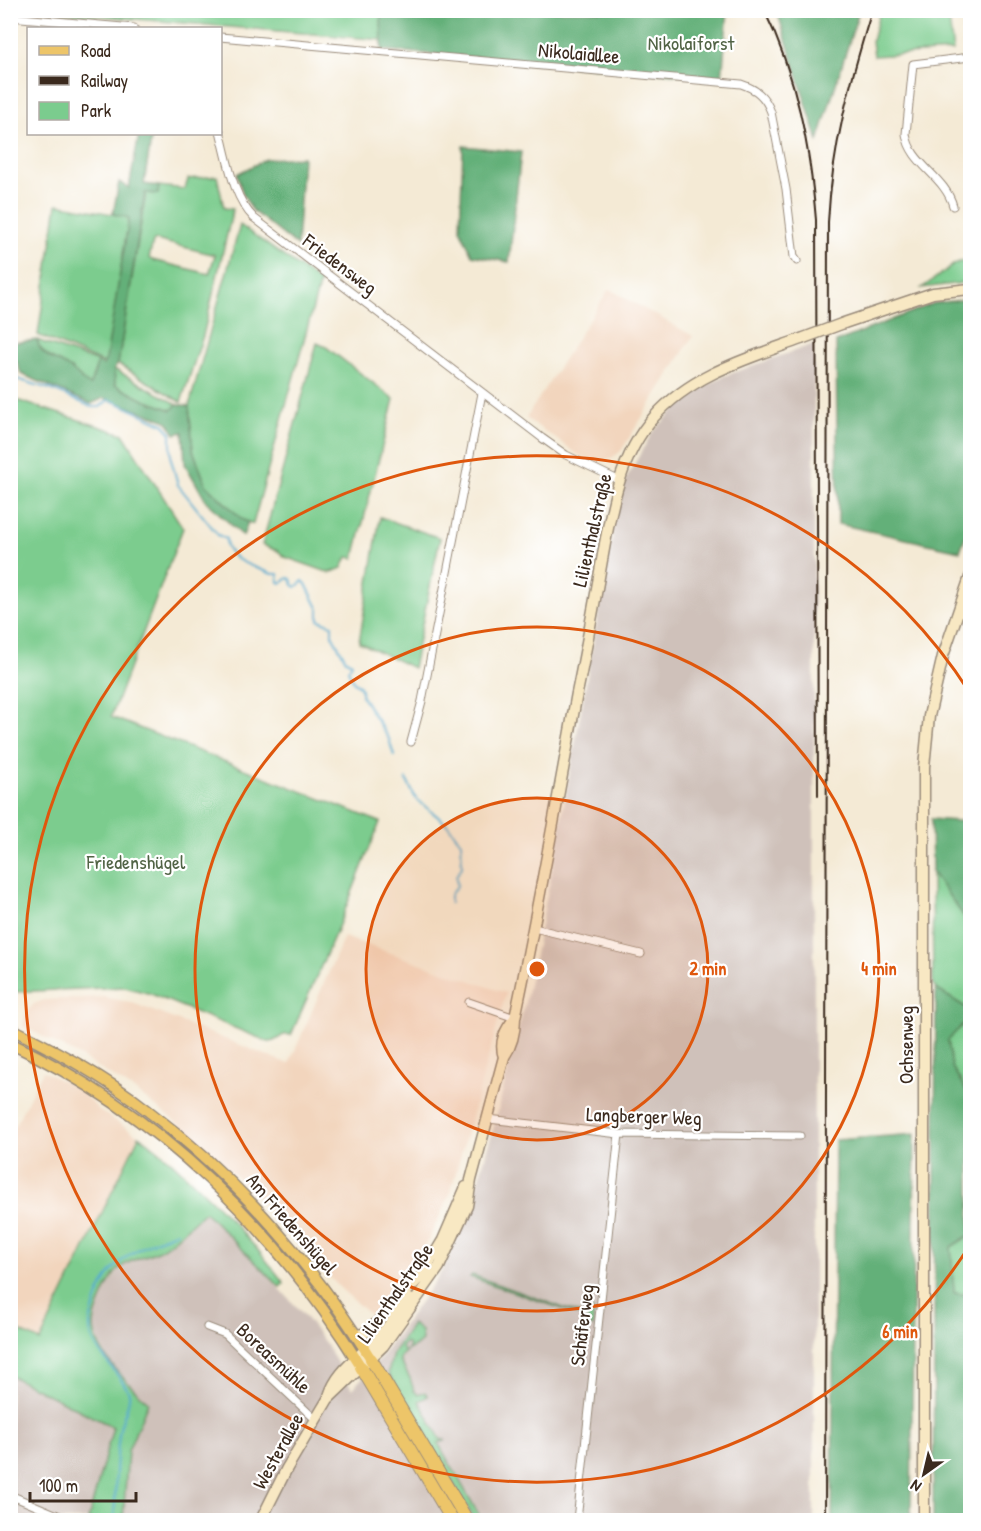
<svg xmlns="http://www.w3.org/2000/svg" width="981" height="1531" viewBox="0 0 981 1531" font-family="'Patrick Hand',sans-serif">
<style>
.built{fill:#f2d5bd}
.industrial{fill:#cfc1ba}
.green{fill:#7bcc8e;stroke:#5b7b56;stroke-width:1.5;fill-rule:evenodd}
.forest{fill:#64b079;stroke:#506d4c;stroke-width:1.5}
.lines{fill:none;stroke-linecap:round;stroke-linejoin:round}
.stream{stroke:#52a9ce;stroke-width:2}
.street-casing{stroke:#988a7a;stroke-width:9}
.secondary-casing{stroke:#988a7a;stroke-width:13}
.primary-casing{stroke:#988a7a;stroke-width:13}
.highway-casing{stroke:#988a7a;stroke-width:14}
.street{stroke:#fff;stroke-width:7}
.secondary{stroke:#f8e8c3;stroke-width:10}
.primary{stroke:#edc569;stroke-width:10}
.highway{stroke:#edc569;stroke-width:12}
.rail{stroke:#3b2a1e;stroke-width:2}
.secondary-bridge-casing{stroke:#988a7a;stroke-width:13;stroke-linecap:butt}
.secondary-bridge{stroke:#f8e8c3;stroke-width:10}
.ring{fill:none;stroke:#df570d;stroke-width:3}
.labels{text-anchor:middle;stroke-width:4.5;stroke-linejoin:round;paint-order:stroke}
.park-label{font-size:20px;fill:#516345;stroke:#fff}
.street-label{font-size:20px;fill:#3b2a1e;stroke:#fff}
.centre{fill:#df570d;stroke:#fff;stroke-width:3}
.ring-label{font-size:18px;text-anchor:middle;font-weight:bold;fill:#df570d;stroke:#fff;stroke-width:4.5;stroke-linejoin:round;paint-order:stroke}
</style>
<rect width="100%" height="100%" fill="#fff"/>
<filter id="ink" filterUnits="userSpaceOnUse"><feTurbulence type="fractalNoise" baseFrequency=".0167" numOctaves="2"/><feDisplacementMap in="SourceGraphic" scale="12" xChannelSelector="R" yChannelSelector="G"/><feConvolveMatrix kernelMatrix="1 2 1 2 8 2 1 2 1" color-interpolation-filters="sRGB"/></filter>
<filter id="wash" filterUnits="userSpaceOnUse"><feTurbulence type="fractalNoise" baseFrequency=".008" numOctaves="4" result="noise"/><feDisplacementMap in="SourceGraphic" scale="24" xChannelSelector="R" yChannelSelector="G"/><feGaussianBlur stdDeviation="1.35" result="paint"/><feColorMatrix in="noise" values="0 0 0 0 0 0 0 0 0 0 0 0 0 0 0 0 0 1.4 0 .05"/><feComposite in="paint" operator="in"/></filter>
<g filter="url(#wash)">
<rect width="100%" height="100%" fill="#f4ead5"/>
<!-- built -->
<path class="built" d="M609,289l84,47 -72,115 -12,9 -12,2 -18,-7 -53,-37z
M344,937l162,56 -56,201 -26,55 -13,21 -40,46 -32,-29 -84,-93 -71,-66 -50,-38 -53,-33 -58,-31 3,-14 8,-8 10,-4 59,-3 27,5 159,62z
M43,1071l35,18 22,22 39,25 -99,205 -29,-14 -1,-192z"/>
<!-- industrial -->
<path class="industrial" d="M814,344v1176h-691l5,-69 20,-49 -15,-14 -20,-21 -15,-26 -5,-13 2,-12 10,-26 16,-23 20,-11 21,-7 43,-37 30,28 68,74 23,30 26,45 27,-29 65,-92 26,-58 24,-84 32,-127 28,-138 67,-373 31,-55 35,-36 37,-21z
M10,1376l103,51 -25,93h1h-78z"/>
<!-- green -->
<path class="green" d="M880,10l68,1 5,40 -79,5 -2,-15z
M43,11h338l1,29z
M217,176l7,32 9,1 -30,127 -22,66 -63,-38 28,-171 12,1 1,-8 26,3 3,-10zM156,240l59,15 -6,19 -57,-14 -3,-2 4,-16z
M57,204l72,13 -23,147 -68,-29z
M240,225l80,57 -67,242 -10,-4 -37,-35 -13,-35 -4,-44z
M970,259v23l-48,6 34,-25z
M37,340l61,22 -8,23c-8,-3 -11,-10 -18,-15 -14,-11 -30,-11 -35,-30z
M317,343l9,4 68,52 -40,159 -7,-1 -5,11 -12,5 -45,-16 -7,-6 -16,-6z
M114,369l63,35 -5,6 -28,-10 -29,-15z
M10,398l113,36 60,94 -72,189 269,105 -41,103 -48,110c-10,-3 -13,7 -22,7l-118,-48 -26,-7 -114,5z
M380,517l60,21 -27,130 -54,-26z
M932,872l38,53v85l-34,-21 -3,-5z
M970,1017v80l-18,-30 -4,-27z
M139,1136c21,13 38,31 56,48 33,31 62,63 89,99l-4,4 -75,-75c-14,11 -27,26 -42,36 -13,8 -29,9 -42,19 -9,8 -15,21 -19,31 -4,9 -8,18 -8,27 -1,26 36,61 54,77l-20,49 -5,69h-35l25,-93 -102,-51v-49l29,14z
M970,1235v60l-16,-2 -3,-46z
M472,1275l114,41 2,-8 5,2v17l-5,-2v-7l-118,-41z
M412,1324l9,7 1,10 -6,5 -10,5 3,-6 -4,-3 -4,6 4,4 -4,4 -1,5 10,17 4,13 4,3 7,-2 3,4 -9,5 22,39 4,-1v2l-7,2 44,77h-7l-87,-147 5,-20z"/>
<!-- forest -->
<path class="forest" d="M381,11h347l-6,67 -340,-28z
M777,11h82l-41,130z
M139,134h13l-8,50 15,2 -1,8 -13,-1 -27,171 -4,5 1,16 29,15 28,10 5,-6 12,2 4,44 13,35 37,35 5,2 -5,14 -37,-35 -21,-37 -2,-32 -8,2 -8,-13 -63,-23 -13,6 -70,-30 -4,-12 -6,2v-21l26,-3c4,19 21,19 35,30 7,5 10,12 18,15l8,-23 5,3 3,-6 23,-141 -16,-4 6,-32 10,6z
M463,146l58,6 -12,110 -37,-7 -12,-26z
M303,157l-6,89 -45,-36 -9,-16 -6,-20 29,-15z
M970,299v224l-10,28 -122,-27 -2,-182 98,-39z
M931,819l39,3v103l-38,-53z
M936,989l34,21v7l-22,23 4,27 18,30v138l-19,12 3,46 16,2v225h-37z
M915,1134l-4,386h-79l3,-380z"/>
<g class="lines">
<!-- stream -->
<path class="stream" d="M10,377l43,13 39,17h8l8,-7 5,1 50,23 8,9v26l7,26 40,50 8,4c-1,22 30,28 46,35h6l1,8 3,1 6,-5 3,1 2,6 3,2 7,-6 3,3 13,26v10l13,5v10l14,25 6,3 -4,7 6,12c6,3 8,6 7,13l28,44 5,17
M406,779l10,20 31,25 14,18 1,25 -6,9 1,10 -7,9v8
M114,1520c2,-28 1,-64 6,-91 2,-12 11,-25 9,-36 -2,-9 -30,-39 -36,-53 -6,-12 -2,-24 2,-36 14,-45 42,-56 82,-72"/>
</g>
</g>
<g filter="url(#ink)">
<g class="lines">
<!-- street casing -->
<g class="street-casing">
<path id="street" d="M10,17l124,11
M220,37l521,47c15,5 24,12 30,28l15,77 8,68 3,4
M220,131c8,29 12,65 34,87l288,220 24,17 54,26
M953,206c-8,-30 -43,-42 -47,-72l7,-70 57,-7
M411,742l11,-41 60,-308
M534,928l107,26
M469,1002l46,16
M488,1119l131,15 181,2
M207,1327l18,7 90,85
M10,1495l59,25
M577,1520l42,-386"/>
</g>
<!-- secondary casing -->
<g class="secondary-casing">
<path id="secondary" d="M844,323l89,-30 37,-4
M504,1057c-5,-15 1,-27 11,-39
M356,1335l7,-1 10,-7 49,-52 21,-35 23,-53
M329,1396c8,-25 27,-36 44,-54 14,-13 26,-28 37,-43
M261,1520l26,-52 41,-69 55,-53 56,-79 28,-61 4,-26 33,-123c8,-12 11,-25 11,-39 23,-108 42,-216 62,-325 8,-38 15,-77 22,-116 10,-54 17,-118 55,-160 38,-43 95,-59 147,-78
M924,1520v-753l5,-51 14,-60 27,-79"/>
</g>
<!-- primary casing -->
<g class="primary-casing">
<path id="primary" d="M10,1028c48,24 95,49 137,82 89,67 166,154 224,249
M10,1043c148,70 266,185 351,324"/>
</g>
<!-- highway casing -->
<g class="highway-casing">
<path id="highway" d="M371,1359l96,161
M361,1367l91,153"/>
</g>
<!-- street -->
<use href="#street" class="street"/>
<!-- secondary -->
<use href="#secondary" class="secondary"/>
<!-- primary -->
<use href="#primary" class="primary"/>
<!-- highway -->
<use href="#highway" class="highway"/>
<!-- rail -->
<path class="rail" d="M764,10c33,66 46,138 52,210l2,575
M825,1520l3,-1298c4,-75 22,-140 44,-212"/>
<!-- secondary-bridge casing -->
<g class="secondary-bridge-casing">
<path id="secondary-bridge" d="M801,339l43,-16"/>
</g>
<!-- secondary-bridge -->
<use href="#secondary-bridge" class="secondary-bridge"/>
</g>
</g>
<!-- distance rings -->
<circle cx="537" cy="969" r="171" fill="#df570d" fill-opacity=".12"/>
<g class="ring">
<circle cx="537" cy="969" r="171"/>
<circle cx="537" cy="969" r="342"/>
<path d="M970 1245A513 513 0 1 1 970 693"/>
</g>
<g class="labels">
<!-- park labels -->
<g class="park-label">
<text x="691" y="50">Nikolaiforst</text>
<text x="136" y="869">Friedenshügel</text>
</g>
<!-- street labels -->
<g class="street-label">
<text transform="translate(579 53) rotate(5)" y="7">Nikolaiallee</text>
<text transform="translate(340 264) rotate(37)" y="7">Friedensweg</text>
<text transform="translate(592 530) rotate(-77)" y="7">Lilienthalstraße</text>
<text transform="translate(906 1045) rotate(-90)" y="7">Ochsenweg</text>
<text transform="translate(644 1116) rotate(2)" y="7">Langberger Weg</text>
<text transform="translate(292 1224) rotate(49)" y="7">Am Friedenshügel</text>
<text transform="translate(395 1293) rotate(-55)" y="7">Lilienthalstraße</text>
<text transform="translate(582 1325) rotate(-83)" y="7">Schäferweg</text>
<text transform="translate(274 1358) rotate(43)" y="7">Boreasmühle</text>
<text transform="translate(278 1451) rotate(-61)" y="7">Westerallee</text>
</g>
</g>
<circle cx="537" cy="969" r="9" class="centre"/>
<g class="ring-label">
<text x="708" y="975">2 min</text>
<text x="879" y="975">4 min</text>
<text x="900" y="1338">6 min</text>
</g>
<!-- margin -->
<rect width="981" height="1531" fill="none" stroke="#fff" stroke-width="36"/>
<!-- legend -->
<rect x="27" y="27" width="195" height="108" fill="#ffffff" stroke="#b1aaa5" stroke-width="1.5"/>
<rect x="39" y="46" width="30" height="9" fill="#edc569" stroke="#b1aaa5" stroke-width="1.5"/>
<text x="81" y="57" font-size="18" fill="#3b2a1e">Road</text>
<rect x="39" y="76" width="30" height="9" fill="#3b2a1e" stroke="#b1aaa5" stroke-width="1.5"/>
<text x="81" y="87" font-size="18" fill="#3b2a1e">Railway</text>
<rect x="39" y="102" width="30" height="18" fill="#7bcc8e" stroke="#b1aaa5" stroke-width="1.5"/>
<text x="81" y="117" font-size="18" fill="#3b2a1e">Park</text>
<!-- north arrow -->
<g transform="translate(924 1474) rotate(214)" stroke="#ffffff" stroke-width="4.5" paint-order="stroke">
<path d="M0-4.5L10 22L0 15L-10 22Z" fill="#3b2a1e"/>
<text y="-9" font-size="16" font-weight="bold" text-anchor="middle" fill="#3b2a1e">N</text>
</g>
<!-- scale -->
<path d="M30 1492v9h106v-9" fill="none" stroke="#3b2a1e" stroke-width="3"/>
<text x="39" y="1492" font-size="18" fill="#3b2a1e" stroke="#ffffff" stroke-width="4.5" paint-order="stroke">100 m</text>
</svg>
